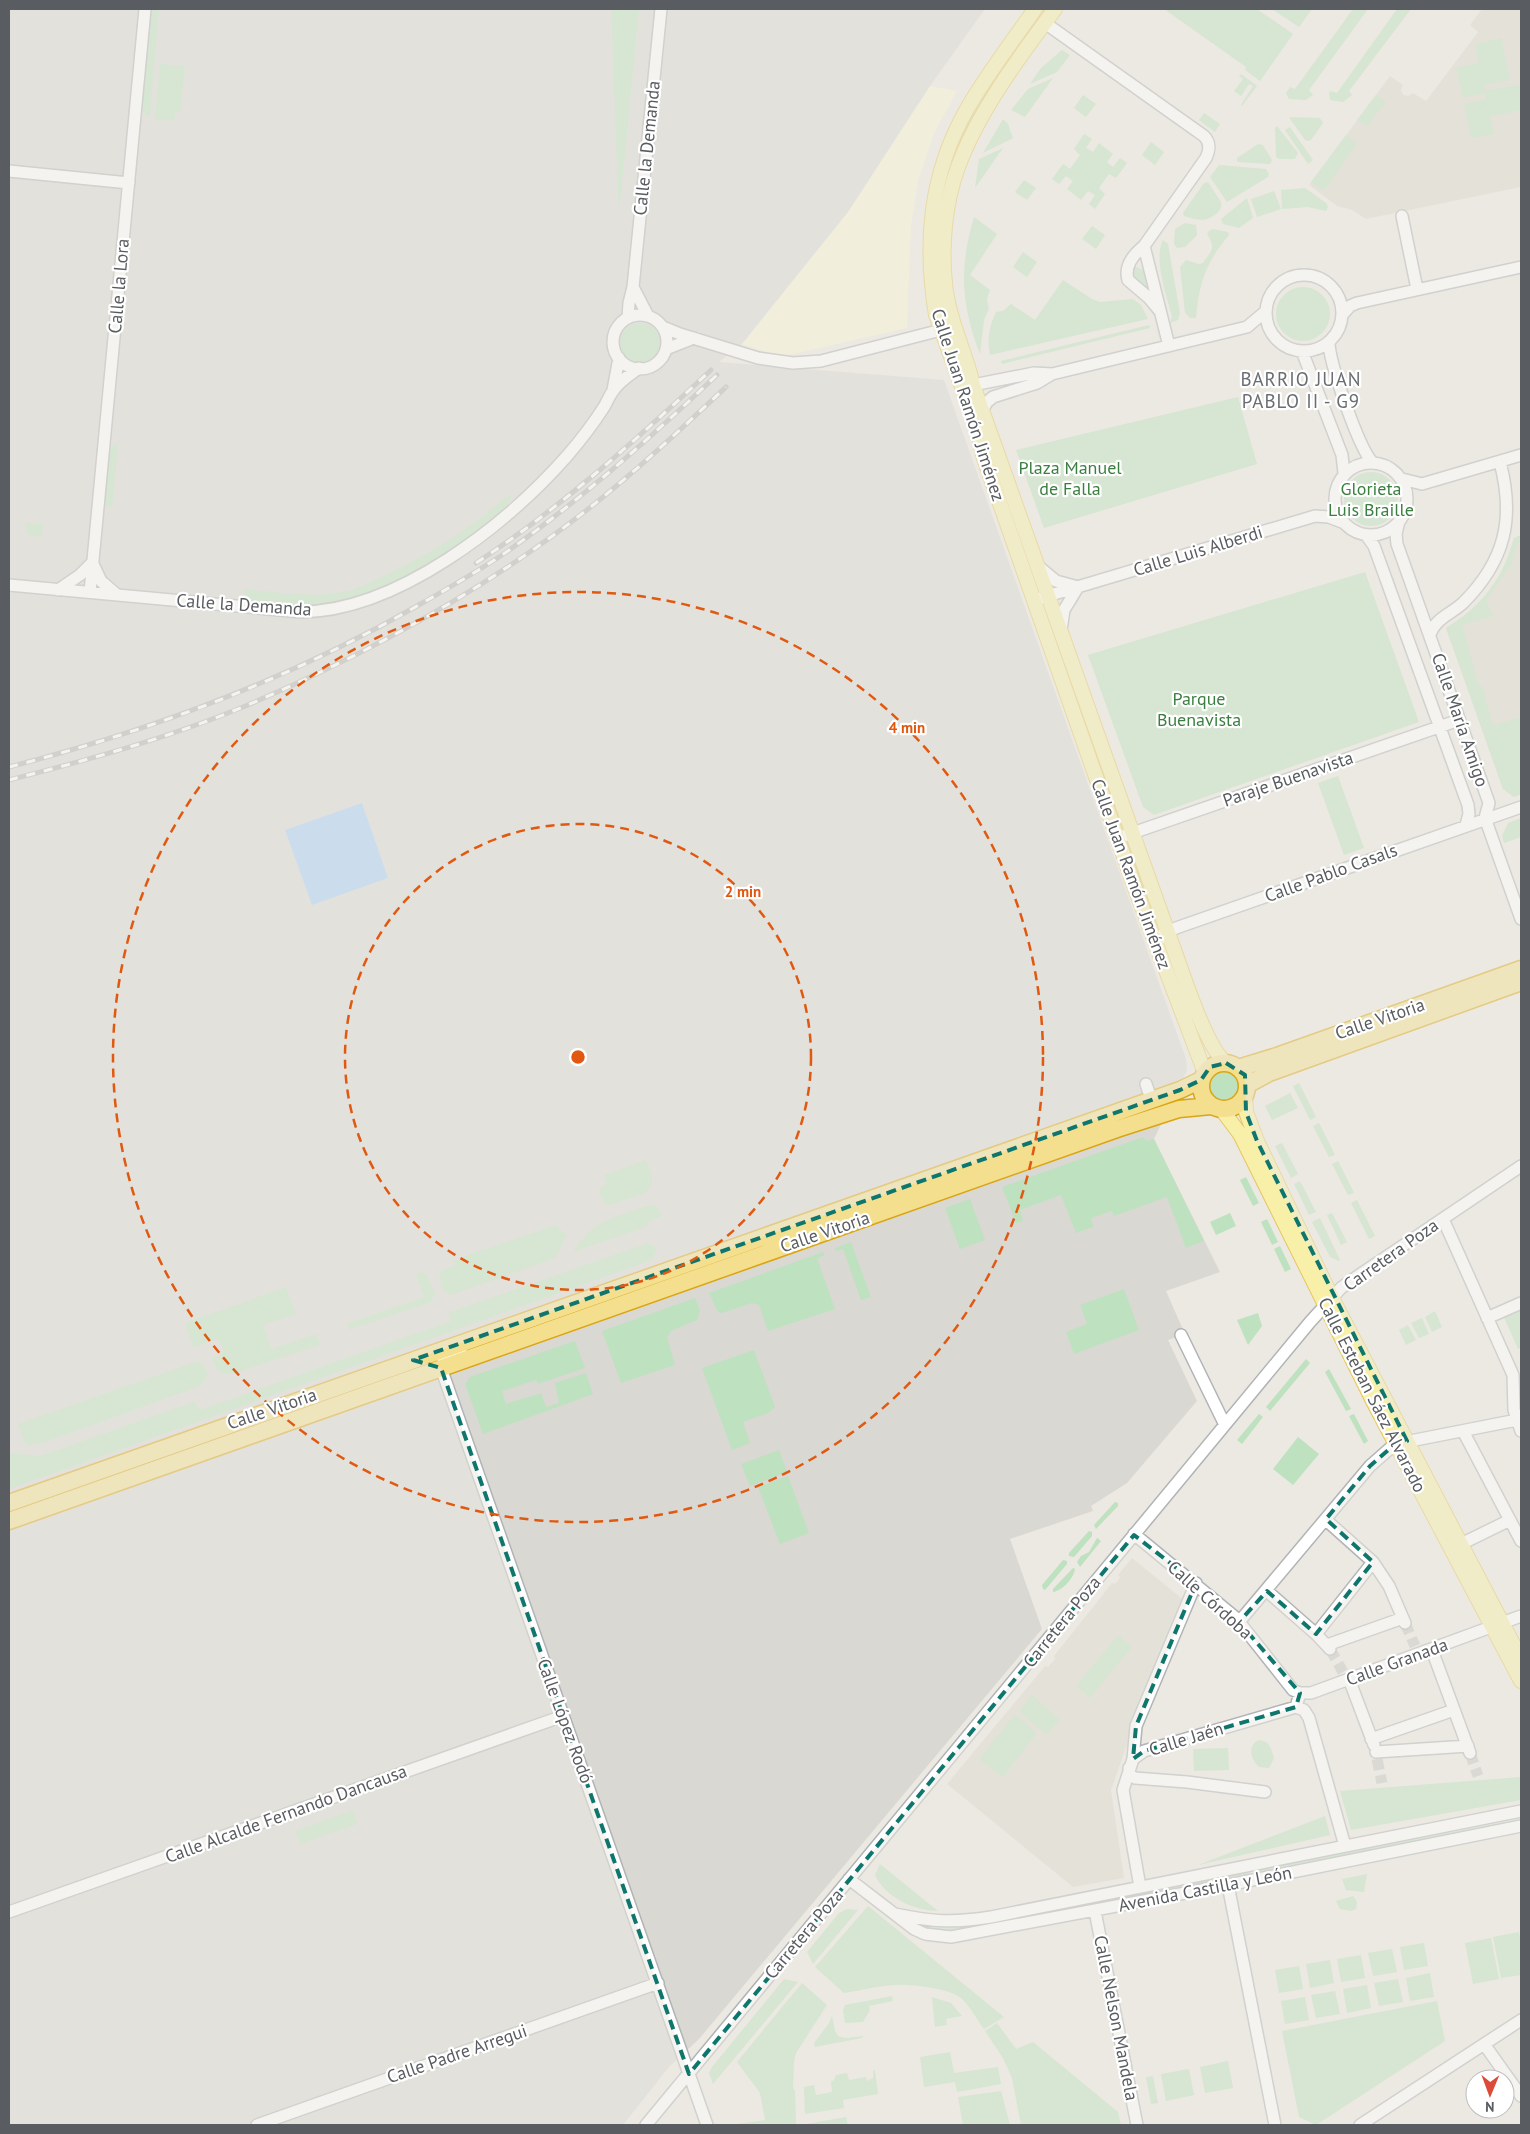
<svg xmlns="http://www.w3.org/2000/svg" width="1530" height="2134" viewBox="0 0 1530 2134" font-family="'PT Sans',sans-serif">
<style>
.commercial{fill:#fbf4d6}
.industrial{fill:#dad8d3}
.education{fill:#dbd8cf}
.green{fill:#bee1c0}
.water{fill:#a4cff8}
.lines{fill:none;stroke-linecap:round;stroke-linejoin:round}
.minor-tunnel{stroke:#c6c6c1;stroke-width:11;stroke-dasharray:11 5.5;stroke-linecap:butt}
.minor-casing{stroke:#b1b3b7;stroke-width:14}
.major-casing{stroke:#e6c65f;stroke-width:16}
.highway-casing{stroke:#dba511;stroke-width:19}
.minor{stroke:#fff;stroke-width:11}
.major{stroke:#f8efa8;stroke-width:14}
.highway{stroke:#f4df8e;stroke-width:16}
.rail-casing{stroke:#b1b2b2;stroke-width:5}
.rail{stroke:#fff;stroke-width:3;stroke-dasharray:9;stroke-linecap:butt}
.marked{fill:none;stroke:#0f766e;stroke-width:4;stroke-dasharray:10 6;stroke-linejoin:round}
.ring{fill:none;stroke:#e15910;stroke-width:2.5;stroke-dasharray:9 6}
.labels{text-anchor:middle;stroke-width:4.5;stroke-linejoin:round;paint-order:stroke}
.street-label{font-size:18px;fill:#595c60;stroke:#fff}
.park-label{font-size:18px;fill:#3a7f40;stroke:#fff}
.neighbourhood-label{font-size:19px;letter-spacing:1px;fill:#6a6e72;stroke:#fff}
.centre{fill:#e15910;stroke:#fff;stroke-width:2.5}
.ring-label{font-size:15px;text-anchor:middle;font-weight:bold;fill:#e15910;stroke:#fff;stroke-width:4.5;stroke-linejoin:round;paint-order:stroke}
</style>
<rect width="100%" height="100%" fill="#ebe9e1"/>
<!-- commercial -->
<path class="commercial" d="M930,86l27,5 -23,42 -16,48 -7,44 -4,103 -119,27 -18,-2 -28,-9 106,-132z"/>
<!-- industrial -->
<path class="industrial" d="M9,9h976l-55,77 -82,126 -106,132 -23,18 225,18 242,679 1,11 -33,69 66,133 -54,19 19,43 -17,6 29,61 -70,82 -36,23 2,5 -83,28 32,90 -343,410 -30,28 -46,58h-614z"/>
<!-- education -->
<path class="education" d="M1482,9h39v178l-155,32 -14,-9 -15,-4 -28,-21 81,-109 13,9 -2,5 2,5 5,1 5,-3 13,8 52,-69 -8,-7z
M1521,535v259l-7,3 -11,-8 -57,-161 22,-15 17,-17 19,-27 10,-31z
M1132,1558l53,43 -42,99 -32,90 13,88 -51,9 -126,-103 98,-118 3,1 7,-8 -1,-3 58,-73 2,1 4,-3 2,-4 -2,-2z"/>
<!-- green -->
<path class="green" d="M151,9h8l-9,108h-2l-6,-6z
M611,9h28l-20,205z
M1044,9h5l-51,71 -56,131 -4,-1c6,-25 11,-50 22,-73 21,-46 54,-87 84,-128z
M1164,9h93l36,25 -33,47 -15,-11 1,-3z
M1272,9h40l-13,18z
M1353,9h15l-59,81 4,5 -7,5 -17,-1 -3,-6 4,-6 5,2z
M1397,9h14l-62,82 3,4 -9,7 -13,-2 -1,-7 2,-2 6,2z
M1501,38l9,42 -26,5 1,6 36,-7v26l-31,6 4,18 -23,4 -7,-34 22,-5v-6l-23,5 -7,-30 23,-5 -4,-19z
M1062,50l8,5 -13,17 -27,12 11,-16z
M160,64l25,2 -5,47 -5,-1 -1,9 -19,-2z
M1241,74l16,12 -15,20 -1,-1 12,-19 -4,-2 -8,12 -7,-5 9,-12 -4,-3z
M1053,78l-28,39 -14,-7 17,-21z
M1083,95l13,9 -10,13 -12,-9z
M1376,95l10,7 -19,24 -10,-6z
M1204,113l16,11 -5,8 -16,-12z
M1290,117l30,1 3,5 -12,17 -5,1 -16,-22z
M1003,119l5,5 5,14 -30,15z
M1277,126l21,27 -3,6h-16l-3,-2 -1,-29z
M1290,127l23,33 -5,4 -23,-34z
M1084,134l8,5 -6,9 7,4 6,-9 14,11 -6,8 6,5 7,-9 7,5 -11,15 -7,-4 -10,14 6,6 -10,15 -6,-5 6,-9 -7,-4 -7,9 -14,-11 6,-8 -7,-5 -7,8 -7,-5 11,-15 7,5 10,-14 -6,-6z
M1346,135l11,9 -33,47 -13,-9z
M1151,142l13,10 -9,13 -13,-10z
M1258,144l5,1 9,15 -2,4 -33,-2v-4z
M1003,148l-28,40 4,-29z
M1219,165l47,4 3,5 -1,3 -41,25 -17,-25z
M1024,180l12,8 -9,12 -12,-8z
M1208,182l13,20c1,5 0,7 -4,11 -11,10 -20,7 -33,3l-1,-3 21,-30z
M1305,188l21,15 2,4 -2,4 -18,-4 -26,2 -1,-19z
M1274,191l7,18 -24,8 -6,-18z
M1247,198l6,20 -14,10 -16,-4 -2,-5z
M974,217l23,17 -27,41 20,15c-3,7 -4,11 -1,18l-5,12 -4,34c-19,-49 -21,-87 -6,-137z
M1185,223l11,2 1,10 -12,12 -8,1 -3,-4 1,-15z
M1092,226l13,9 -9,14 -14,-10z
M1213,229l15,3 1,3c-23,27 -30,48 -33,83h-6l-5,-5 -5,-46 6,-7 13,4 4,-1c9,-13 13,-15 4,-29l2,-3z
M1163,240l5,4 12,69 -2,7 -8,3 2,-6c-5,-21 -19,-58 -9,-77z
M1023,252l14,10 -10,15 -14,-10z
M1133,267h4l8,4 12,32 -23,-21 -3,-11z
M1063,280l29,19 8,3 33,-3 8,6 7,14 -158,36c-3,-16 -1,-28 6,-43l7,-1 8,-7 24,16z
M1276 314a27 27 0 1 1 54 0a27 27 0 1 1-54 0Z
M620 343a20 20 0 1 1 40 0a20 20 0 1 1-40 0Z
M1149,325l1,3 -148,36 -1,-3z
M1238,397l19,67 -213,64 -28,-78z
M115,444h3l-6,63 -8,-1 5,-55z
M1344 499a27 27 0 1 1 54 0a27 27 0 1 1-54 0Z
M509,494l2,3 -3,8c-46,40 -105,84 -166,98 -30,6 -61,1 -91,-2l-6,-5 -2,-7c33,3 67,9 99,3 15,-3 29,-10 43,-17 45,-21 87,-47 124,-81z
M26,523l17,1 -1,10 -3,3 -12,-3z
M1521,535v6l-4,2 -6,22 -25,35 7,16 -31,9 17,61h3l11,39 28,-8v77l-7,3 -11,-8 -57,-161c36,-22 57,-49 68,-90z
M1365,572l54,150 -265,93 -11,-8 -55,-152z
M1338,776l26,72 -20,7 -26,-72z
M1521,818v19l-17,6 -2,-7 6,-13z
M1209 1087a15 15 0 1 1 30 0a15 15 0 1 1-30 0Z
M1299,1083l17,34 -6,3 -17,-34z
M1290,1093l8,15 -26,12 -7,-14z
M1319,1123l16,32 -6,2 -16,-31z
M1143,1137l4,4 7,-2 50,102 -18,7 -19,-51 -53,19 -2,-5 -21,7 2,9 -17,6 -15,-38 -41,15 3,11 -7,2 -14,-36z
M1282,1143l16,31 -7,4 -16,-32z
M645,1160c6,11 12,22 1,33l-36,12 -6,-1 -5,-14 3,-4 5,-2 -3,-9z
M1338,1161l16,32 -6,2 -16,-31z
M1246,1177l13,26 -6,3 -13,-26z
M1300,1181l16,31 -7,3 -15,-31z
M970,1199l15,41 -25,9 -15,-41z
M1357,1200l18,36 -6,3 -18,-36z
M650,1205l8,2 4,9 -15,6 1,4 -75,26c21,-34 42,-34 77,-47z
M1230,1213l6,13 -20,9 -6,-13z
M1332,1213l15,29 -6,3 -14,-30z
M1320,1218l20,42 -1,1 -9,-4 -18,-35z
M1267,1219l11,23 -6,3 -11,-23z
M555,1225l12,10 -12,23 -104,37 -8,-4 -4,-16 1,-4 16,-6 -2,-5z
M851,1242l20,55 -10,3 -18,-51 -7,2 -1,-3z
M648,1243l9,6 -5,11 -643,229v-36l31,3 154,-54 6,8 251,-89 -3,-8z
M1280,1246l11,23 -6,3 -11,-23z
M823,1252l2,3 -8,3 18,51 -67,22 -9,-26 -7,-2 -30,10 -4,-1 -9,-19z
M422,1272l6,4 7,18 -4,8 -82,28 -2,-6 77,-27 -9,-24z
M286,1287l10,27 -33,11 8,24 45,-15 4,11 -88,29 -11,-1 -5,-4 -3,-10 11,-7 -5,-13 -26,8 -8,-24z
M1124,1289l15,41 -65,24 -8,-22 21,-8 -7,-19z
M695,1298l5,13 -3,9 -26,11 -4,6 8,28 -54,18 -19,-52z
M1521,1308v40l-3,1 -15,-34z
M1435,1311l7,16 -10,5 -7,-15z
M1258,1313l4,13 -14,19 -11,-25z
M1422,1318l7,16 -10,4 -8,-15z
M1408,1325l8,15 -10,5 -7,-15z
M575,1341l10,27 -47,16 -2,-4 -34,11 4,13 35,-11 5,14 13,-4 -4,-20 31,-10 7,21 -110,40 -18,-50 5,-7z
M754,1350l21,57 -7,6 -25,9 7,21 -18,7 -30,-82z
M1306,1359l4,4 -40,48 -4,-4z
M198,1361l7,6 3,8 -6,9 -5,3 -152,55 -16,3 -5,-4 -6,-17z
M1329,1369l22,40 -5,2 -21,-39z
M1259,1414l4,3 -21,27 -5,-4z
M1354,1414l14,27 -4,3 -15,-28z
M1298,1437l21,17 -26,31 -20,-16z
M779,1450l8,22 -37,14 -9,-22z
M788,1476l21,57 -29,11 -22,-57z
M1115,1502l3,1v3l-22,23 -2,-4z
M1089,1531l3,1v4l-18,21 -5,-1v-3z
M1097,1538l4,3 -21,26 -3,-5 4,-6 8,-4z
M1063,1560l4,1v3l-22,26 -2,-1 -1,-4z
M1073,1568l2,1c-1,9 -13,22 -22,23v-3z
M1118,1635l14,12 -42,51 -14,-12z
M1032,1695l28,25 -14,15 -27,-24z
M1015,1714l22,19 -34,44 -24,-18z
M1260,1740c11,2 11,9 14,18l-5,10 -10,-1c-9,-8 -12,-23 1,-27z
M1228,1748l1,22 -35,1 -1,-22z
M1521,1777v23l-170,30 -11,-39z
M353,1810l4,14 -57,20 -5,-13z
M1325,1816l5,19 -132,30z
M1519,1819v3l-262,50 -1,-2z
M880,1864l58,47c-24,0 -53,-14 -63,-36z
M1248,1872l1,2 -178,35 -1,-2z
M1367,1874l-3,18 -18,-2 -4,-11z
M1353,1896l4,6 -1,7 -5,2 -11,-2 -4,-8z
M868,1906l136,111 -20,12c-7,-9 -14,-23 -23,-31 -8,-6 -19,-8 -29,-10 -38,-7 -51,-1 -88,5l-29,-26z
M847,1909l11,1 -45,54 -6,-12 32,-39z
M1063,1909v2l-113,21 -19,-1 -17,-8c41,15 106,-6 149,-14z
M1519,1932l2,12v31l-20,3 -8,-41z
M1491,1938l8,41 -26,5 -8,-41z
M1424,1943l4,23 -24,4 -4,-23z
M1392,1949l5,23 -24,4 -5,-23z
M1361,1955l4,23 -24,4 -4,-23z
M1330,1960l4,23 -24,5 -4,-24z
M1299,1966l4,23 -24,4 -4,-23z
M1430,1973l4,24 -24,4 -4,-23z
M784,1979l14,3 -85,102 -4,-11 3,-6z
M1398,1979l5,23 -24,4 -5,-23z
M802,1983l25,22 -31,48 -2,8 -1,27 2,3 1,34h-65l34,-5 -5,-27 -23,-31z
M1367,1985l4,23 -24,5 -4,-24z
M1335,1991l5,23 -24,4 -5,-23z
M892,1996l1,5 -24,5 1,4 -7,12 -18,1 -2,-13 2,-5z
M932,1997l19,6 11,13 -16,3 1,6 -12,2z
M1305,1997l4,23 -24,4 -4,-23z
M1437,2001l8,40 -129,84 -17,-8 -17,-86z
M832,2016l3,15 3,5 8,2 18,-2 -2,2 -47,9 -1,-4 15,-20z
M997,2023l19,26 17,-7 85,70 3,13h-100l-9,-47 -9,-20 -18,-27z
M950,2052l4,21 44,-6 3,17 -44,8 -2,-10 -31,5 -4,-30z
M1228,2061l5,27 -28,5 -5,-26z
M1189,2069l5,26 -28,6 -5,-27z
M875,2070l3,24 -35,6 1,8 -39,6 -1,-27 10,-2 2,10 16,-3 -1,-10 3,-2 2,-5 11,-2 2,7 17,-3 1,4 6,-3v-7z
M1153,2076l5,27 -7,1 -5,-27z
M1001,2091l9,34h-47l-5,-28z
M846,2117l2,8h-43l2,-1z"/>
<!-- water -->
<path class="water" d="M362,803l26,75 -76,27 -27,-75z"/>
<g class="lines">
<!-- minor-tunnel -->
<path class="minor-tunnel" d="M1405,1623l10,23
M1330,1649l13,23
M1470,1753l8,23
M1377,1759l5,24"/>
<!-- minor casing -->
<g class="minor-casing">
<path id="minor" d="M1045,23l159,113c6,6 6,14 2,22l-62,88c-10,8 -20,20 -16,34l21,18 10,12
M9,171l120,12
M1402,216l15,73
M1144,246l25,100
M1266 313a38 38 0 1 1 76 0a38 38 0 1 1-76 0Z
M633,287l15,29
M1342,315l8,-9 7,-3 164,-36
M613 342a27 27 0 1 1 54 0a27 27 0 1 1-54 0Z
M628,318l1,-15 4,-16 28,-278
M663,327l17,7 78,24 35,5 28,-2 120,-31
M1329,342c0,20 30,107 44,121
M666,349l28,-11
M1302,351l40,104 2,18
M967,379l6,6 61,-12 18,1
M613,390l6,-32
M982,411l5,-9 6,-5 44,-14 15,-9 195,-47 19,-16
M1335 499a36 36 0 1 1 72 0a36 36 0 1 1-72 0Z
M1402,479l20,5 99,-29
M1399,521l-3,13 1,10 92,259 -4,15 36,101
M1366,535l8,11 94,259 1,9 -3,11
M93,564l8,17 15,13
M1039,567l17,14 22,6
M9,585l292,27c96,-1 205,-87 266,-156 13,-15 26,-32 37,-49 3,-5 5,-11 9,-16 6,-10 17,-16 26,-23
M58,590l22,-15 13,-13
M90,592l55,-583
M1034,600l281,-84 14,1 13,5
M1061,630l3,-20 14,-23
M1430,634c6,-16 21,-20 33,-31 42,-42 52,-84 37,-141
M1118,838l341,-118
M1156,945l6,-10 14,-7 345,-121
M1146,1084l3,9
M1443,1219l70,156 1,35 7,21
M1487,1318l34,-15
M1181,1335l44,90
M461,1351l-17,8 -3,9 266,757
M1463,1431l58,110
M1326,1520l47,42 16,24 16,37
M1134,1534l102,84 57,72 7,3h11l210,-77
M1461,1544l49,-24
M1267,1591l49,43 14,15
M1239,1622l131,-156 25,-22 122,-24
M1316,1634l57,-72
M1327,1645l76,-27
M1432,1650l38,103
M1349,1679l25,66
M1296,1707l8,3 5,8 36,128
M1371,1739l83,-29
M1376,1752l92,-6
M1133,1759l3,-33 60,-143
M1129,1768l1,7 5,3 52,4 78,10
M849,1879l65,50 11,5 26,3 277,-52 293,-59
M1228,1885l47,240
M1140,1887l-17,-97 10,-31 11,-8 152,-44 4,-14
M1095,1911l42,214
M9,1912l554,-196
M895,1914c39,8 57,9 96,3l530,-106
M1484,2044l37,52
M257,2125l401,-142
M646,2125l664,-803 31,-34 11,-8 169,-114
M1360,2125l161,-105"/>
</g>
<!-- major casing -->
<g class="major-casing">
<path id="major" d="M1035,9c-23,33 -48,65 -68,100 -37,65 -43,133 -31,206l41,113 7,30 152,433 69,182
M1055,9c-35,47 -77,103 -97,158 -13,35 -17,79 -13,116 3,35 20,68 28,102l210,590c7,20 27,76 43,88
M1245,1096l1,16 11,29 75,157 189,361
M1222,1110l18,24 133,267 148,280"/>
</g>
<!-- highway casing -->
<g class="highway-casing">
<path id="highway" d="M1201 1086a23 23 0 1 1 46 0a23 23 0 1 1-46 0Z
M1238,1068l39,-12 244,-87
M1247,1085l22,-12 252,-91
M9,1503l1171,-413 21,-10
M9,1521l1108,-392 62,-20 32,-3"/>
</g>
<!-- minor -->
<use href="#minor" class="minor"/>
<!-- major -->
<use href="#major" class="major"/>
<!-- highway -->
<use href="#highway" class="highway"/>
<!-- rail casing -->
<g class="rail-casing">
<path id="rail" d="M476,563c85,-55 161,-124 235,-193
M9,767c144,-37 279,-87 408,-161 30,-17 60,-34 88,-53 76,-53 144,-114 212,-178
M9,780c79,-20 159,-42 234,-73 120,-51 237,-114 340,-194 50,-39 97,-83 143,-126"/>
</g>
<!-- rail -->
<use href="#rail" class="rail"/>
</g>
<!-- marked area -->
<path d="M0 0H1530V2134H0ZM1226,1063l19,12 1,37 11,29 150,300 -12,3 -25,22 -44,53 47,43 -57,72 -49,-43 -28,31 61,71 -4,14 -152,44 -11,8 3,-33 60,-143 -62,-48 -445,539 -248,-706 -28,-8 767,-270 21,-10 9,-13z" fill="#ebe9e1" fill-opacity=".55" fill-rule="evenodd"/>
<path class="marked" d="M1226,1063l19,12 1,37 11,29 150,300 -12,3 -25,22 -44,53 47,43 -57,72 -49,-43 -28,31 61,71 -4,14 -152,44 -11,8 3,-33 60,-143 -62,-48 -445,539 -248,-706 -28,-8 767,-270 21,-10 9,-13z"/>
<!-- distance rings -->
<g class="ring">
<circle cx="578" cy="1057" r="233"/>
<circle cx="578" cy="1057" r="465"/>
</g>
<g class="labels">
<!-- street labels -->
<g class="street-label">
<text transform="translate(647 148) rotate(-84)" y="6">Calle la Demanda</text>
<text transform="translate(119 286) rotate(-85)" y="6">Calle la Lora</text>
<text transform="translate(968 405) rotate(72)" y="6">Calle Juan Ramón Jiménez</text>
<text transform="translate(1198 551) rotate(-17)" y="6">Calle Luis Alberdi</text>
<text transform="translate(244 605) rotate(4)" y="6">Calle la Demanda</text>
<text transform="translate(1460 720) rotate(71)" y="6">Calle María Amigo</text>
<text transform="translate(1288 779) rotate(-19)" y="6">Paraje Buenavista</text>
<text transform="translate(1331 873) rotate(-20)" y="6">Calle Pablo Casals</text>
<text transform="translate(1131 874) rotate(70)" y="6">Calle Juan Ramón Jiménez</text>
<text transform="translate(1380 1019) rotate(-19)" y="6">Calle Vitoria</text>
<text transform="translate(825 1232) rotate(-19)" y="6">Calle Vitoria</text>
<text transform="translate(1391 1255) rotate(-35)" y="6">Carretera Poza</text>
<text transform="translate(1372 1395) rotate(63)" y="6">Calle Esteban Sáez Alvarado</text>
<text transform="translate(272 1409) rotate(-19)" y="6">Calle Vitoria</text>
<text transform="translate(1210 1600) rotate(42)" y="6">Calle Córdoba</text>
<text transform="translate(1062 1622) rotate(-51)" y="6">Carretera Poza</text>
<text transform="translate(1397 1662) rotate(-20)" y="6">Calle Granada</text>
<text transform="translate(565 1721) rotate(70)" y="6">Calle López Rodó</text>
<text transform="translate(1186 1739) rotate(-17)" y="6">Calle Jaén</text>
<text transform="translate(286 1814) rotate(-20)" y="6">Calle Alcalde Fernando Dancausa</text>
<text transform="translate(1205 1889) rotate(-11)" y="6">Avenida Castilla y León</text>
<text transform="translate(804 1934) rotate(-50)" y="6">Carretera Poza</text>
<text transform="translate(1116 2018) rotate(79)" y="6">Calle Nelson Mandela</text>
<text transform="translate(457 2054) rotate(-19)" y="6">Calle Padre Arregui</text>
</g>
<!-- park labels -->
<g class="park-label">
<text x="1070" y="474">Plaza Manuel<tspan x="1070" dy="21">de Falla</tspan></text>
<text x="1371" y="495">Glorieta<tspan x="1371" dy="21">Luis Braille</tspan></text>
<text x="1199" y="705">Parque<tspan x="1199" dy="21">Buenavista</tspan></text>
</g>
<!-- neighbourhood labels -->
<g class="neighbourhood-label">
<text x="1301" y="386">BARRIO JUAN<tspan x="1301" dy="22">PABLO II - G9</tspan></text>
</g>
</g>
<circle cx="578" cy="1057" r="8" class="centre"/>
<g class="ring-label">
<text x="907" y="733">4 min</text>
<text x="743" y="897">2 min</text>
</g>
<!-- border -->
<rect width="1530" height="2134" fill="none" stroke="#595c60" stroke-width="20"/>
<!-- north arrow -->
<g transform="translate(1490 2094) rotate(181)"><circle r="24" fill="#ffffff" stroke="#bdbebf"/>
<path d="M0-4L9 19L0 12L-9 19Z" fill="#db4b37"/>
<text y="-8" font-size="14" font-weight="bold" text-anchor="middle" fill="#595c60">N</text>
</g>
</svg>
